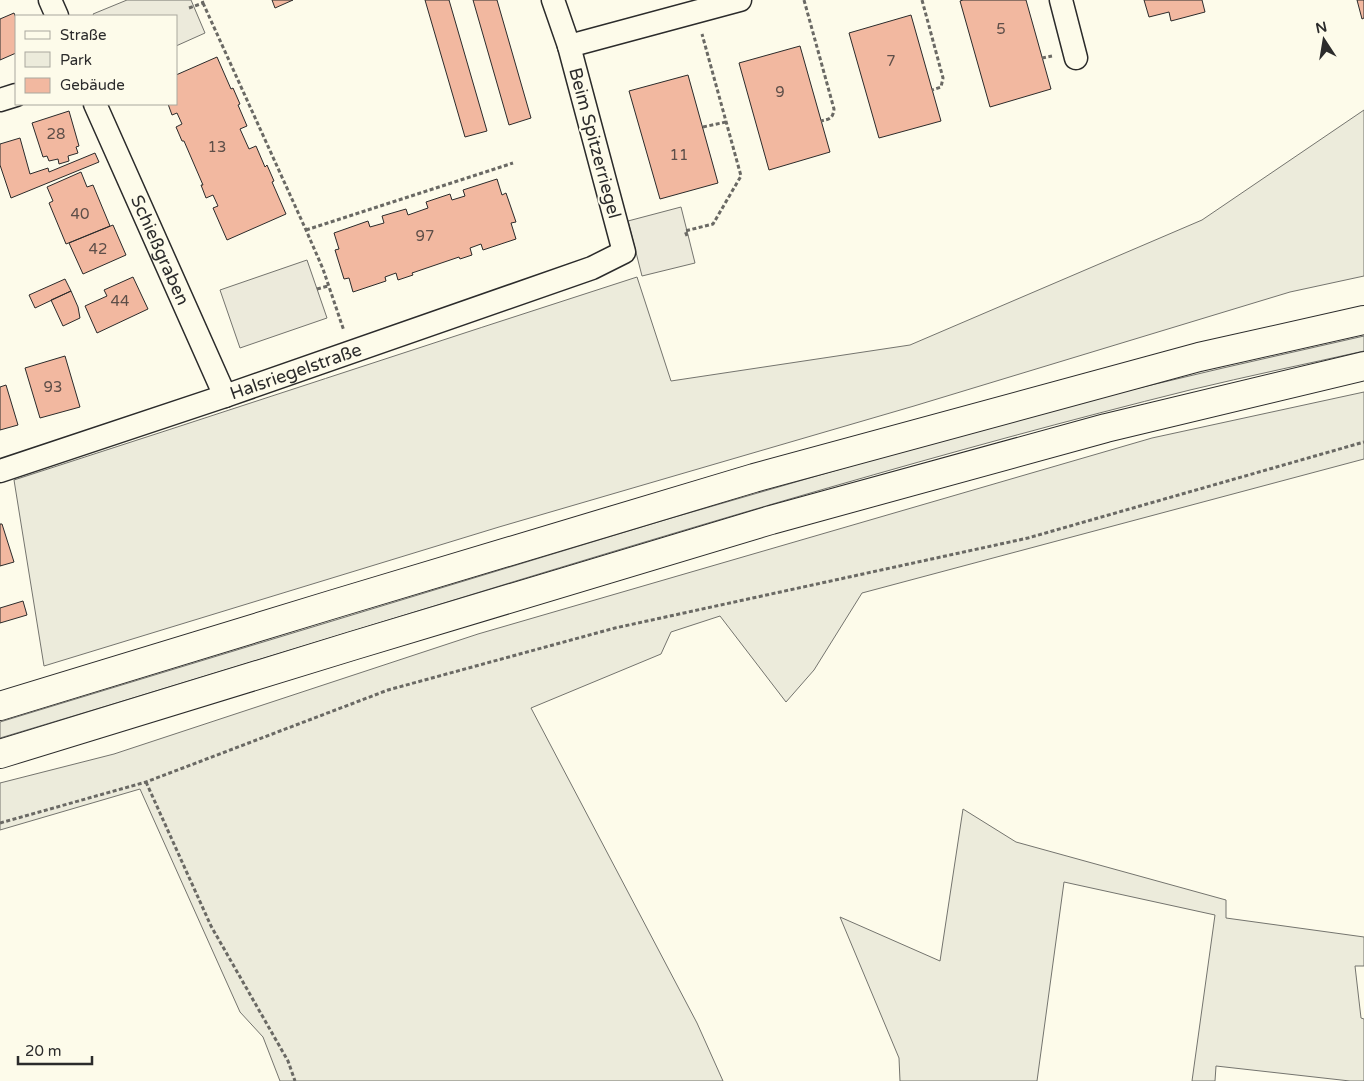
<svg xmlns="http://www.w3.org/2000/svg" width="1364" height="1081" viewBox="0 0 1364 1081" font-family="'Varela Round',sans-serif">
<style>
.green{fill:#ecebdb;stroke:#74746e}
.parking{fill:#eceadb;stroke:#74746e}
.building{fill:#f2b8a0;stroke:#2b2b2b}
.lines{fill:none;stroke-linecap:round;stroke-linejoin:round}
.minor-casing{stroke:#2b2b2b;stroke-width:25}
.primary-casing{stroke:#2b2b2b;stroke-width:30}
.path{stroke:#6a6964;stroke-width:3;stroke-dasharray:4 2.5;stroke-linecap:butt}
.minor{stroke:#fdfbea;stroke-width:22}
.primary{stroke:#fdfbea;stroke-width:28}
.labels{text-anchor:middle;stroke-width:4;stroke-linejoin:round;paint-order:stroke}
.number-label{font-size:15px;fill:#5d4e48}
.street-label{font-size:18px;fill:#2b2b2b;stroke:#fdfbea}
</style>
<rect width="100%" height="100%" fill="#fdfbea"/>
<!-- green -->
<path class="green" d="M1364,110v166l-74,16 -376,114 -415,121 -455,139 -30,-186c208,-67 415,-136 623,-203l34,104 239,-36 292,-125z
M1364,336v15c-58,13 -116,25 -174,39 -242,60 -481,132 -720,205 -156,48 -313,96 -470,143v-16l668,-203 297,-86 140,-37 118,-28z
M1364,392v67l-502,134 -48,77 -28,32 -66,-86 -49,16 -10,22 -130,54 166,315 26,58h-443l-17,-44 -23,-25 -100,-223 -140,41v-47l114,-29 364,-120 674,-196z
M963,809l53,33 210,58v18l138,19v29h-9l6,52 3,1v62h-14l-134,-15 -1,15h-23l23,-166 -151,-33 -27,199h-137l-1,-23 -59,-141 100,44z"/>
<!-- parking -->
<path class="parking" d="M127,0h64l14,33 -29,13v-30h-82l-1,-2z
M681,207l14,56 -53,13 -14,-55z
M307,260l20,58 -87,30 -20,-58z"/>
<!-- building -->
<path class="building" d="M272,0h21l-18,8z
M425,0h24l38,131 -22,6z
M473,0h24l34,118 -22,7z
M963,0h63l25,89 -61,18 -30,-106z
M1144,0h58l3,12 -34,9 -2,-9 -20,5z
M1357,0h7v18l-2,1z
M14,13l2,5v35l-16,7v-41z
M911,15l30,106 -62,17 -30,-105z
M800,46l30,106 -61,18 -30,-107z
M217,57l14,32 2,-1 7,16 -2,1 9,21 -7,3 9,20 7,-3 9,21 2,-2 7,16 -2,1 14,32 -59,26 -14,-32 5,-2 -5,-11 -7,3 -5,-13h2l-19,-44h-2l-6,-14 6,-3 -5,-11 -5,2 -4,-11h8v-29z
M688,75l30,108 -58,16 -31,-108z
M69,111l10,35 -3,1 2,6 -10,3 1,5 -10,3 -1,-5 -9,2 -2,-5 -4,1 -11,-34z
M20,138l10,36 18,-6 1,4 46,-19 4,9 -88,36 -11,-33v-21z
M81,172l6,15 6,-2 17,41 -44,18 -17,-41 4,-2 -6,-14z
M497,179l5,16 4,-2 10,29 -5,1 5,16 -33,11 -2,-6 -11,4 2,7 -12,4 -1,-2 -47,16 1,2 -15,5 -2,-7 -11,4 1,4 -33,11 -4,-14 -5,1 -9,-29 4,-1 -5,-16 34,-12 2,6 14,-4 -2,-7 24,-7 2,6 20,-7 -2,-6 24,-8 2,6 13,-4 -2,-6z
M113,225l13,30 -43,19 -14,-31z
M133,277l15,32 -51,24 -12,-27 22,-10 -3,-6z
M65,279l6,12 -36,17 -6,-13z
M71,291l7,16 2,11 -17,8 -12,-26z
M65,356l15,51 -40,11 -15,-50z
M6,385l12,40 -18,5v-43z
M0,524h2l12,38 -14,4z
M23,601l4,14 -27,8v-15z"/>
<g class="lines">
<!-- minor casing -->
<g class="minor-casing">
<g id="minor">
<path d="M50,0l7,16"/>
<path d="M1061,0l15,58"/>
<path d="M569,46l171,-46"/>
<path d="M0,100l16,-5"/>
<path id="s1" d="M95,104l130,292"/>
<path id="s2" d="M0,471l225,-75 367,-128 32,-16 -55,-206 -16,-46"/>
</g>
</g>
<!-- primary casing -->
<g class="primary-casing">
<path id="primary" d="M0,706l334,-102 420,-126 445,-121 165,-37
M0,754l352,-108 419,-126 335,-92 258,-62"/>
</g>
<!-- path -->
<path class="path" d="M804,0l30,109c-1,10 -5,10 -13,12
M922,0l21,78 -2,9 -9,3
M203,3l103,227 17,39 21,62
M189,8l14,-5 -1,-3
M1042,58l10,-2
M703,127l23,-5
M306,230l207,-67
M687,236l-2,-5 28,-7 28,-48 -39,-142
M317,289l11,-3
M146,782l65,144 77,135 7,20
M0,823l146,-41 242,-92 227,-62 413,-90 336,-96"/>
<!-- minor -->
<use href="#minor" class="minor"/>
<!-- primary -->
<use href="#primary" class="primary"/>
</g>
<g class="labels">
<!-- number labels -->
<g class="number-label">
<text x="1001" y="34">5</text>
<text x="891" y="66">7</text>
<text x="780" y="97">9</text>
<text x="56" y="139">28</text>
<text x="217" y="152">13</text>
<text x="679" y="160">11</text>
<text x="80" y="219">40</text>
<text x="425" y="241">97</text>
<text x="98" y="254">42</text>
<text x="120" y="306">44</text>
<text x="53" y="392">93</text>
</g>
<!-- street labels -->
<g class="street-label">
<text transform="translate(595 143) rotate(75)" y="6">Beim Spitzerriegel</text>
<text dy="6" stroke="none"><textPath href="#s1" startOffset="160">Schießgraben</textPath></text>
<text dy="6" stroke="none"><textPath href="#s2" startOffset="312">Halsriegelstraße</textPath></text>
</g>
</g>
<!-- legend -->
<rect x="15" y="15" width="162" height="90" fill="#fdfbea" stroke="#a9a89e"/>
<rect x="25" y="31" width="25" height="8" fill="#fdfbea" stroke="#a9a89e"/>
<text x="60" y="40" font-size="15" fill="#2b2b2b">Straße</text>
<rect x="25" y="52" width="25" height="15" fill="#ecebdb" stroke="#a9a89e"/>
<text x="60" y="65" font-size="15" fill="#2b2b2b">Park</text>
<rect x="25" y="78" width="25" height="15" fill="#f2b8a0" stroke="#a9a89e"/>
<text x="60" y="90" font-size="15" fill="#2b2b2b">Gebäude</text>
<!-- north arrow -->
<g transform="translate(1324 40) rotate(348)" stroke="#fdfbea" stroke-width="4" paint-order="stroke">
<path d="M0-4L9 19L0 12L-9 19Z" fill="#2b2b2b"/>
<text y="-8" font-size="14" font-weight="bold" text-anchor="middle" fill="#2b2b2b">N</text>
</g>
<!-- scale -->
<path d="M18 1056v8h74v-8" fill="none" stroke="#2b2b2b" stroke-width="2.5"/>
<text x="25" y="1056" font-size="15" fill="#2b2b2b" stroke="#fdfbea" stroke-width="4" paint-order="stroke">20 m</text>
</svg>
